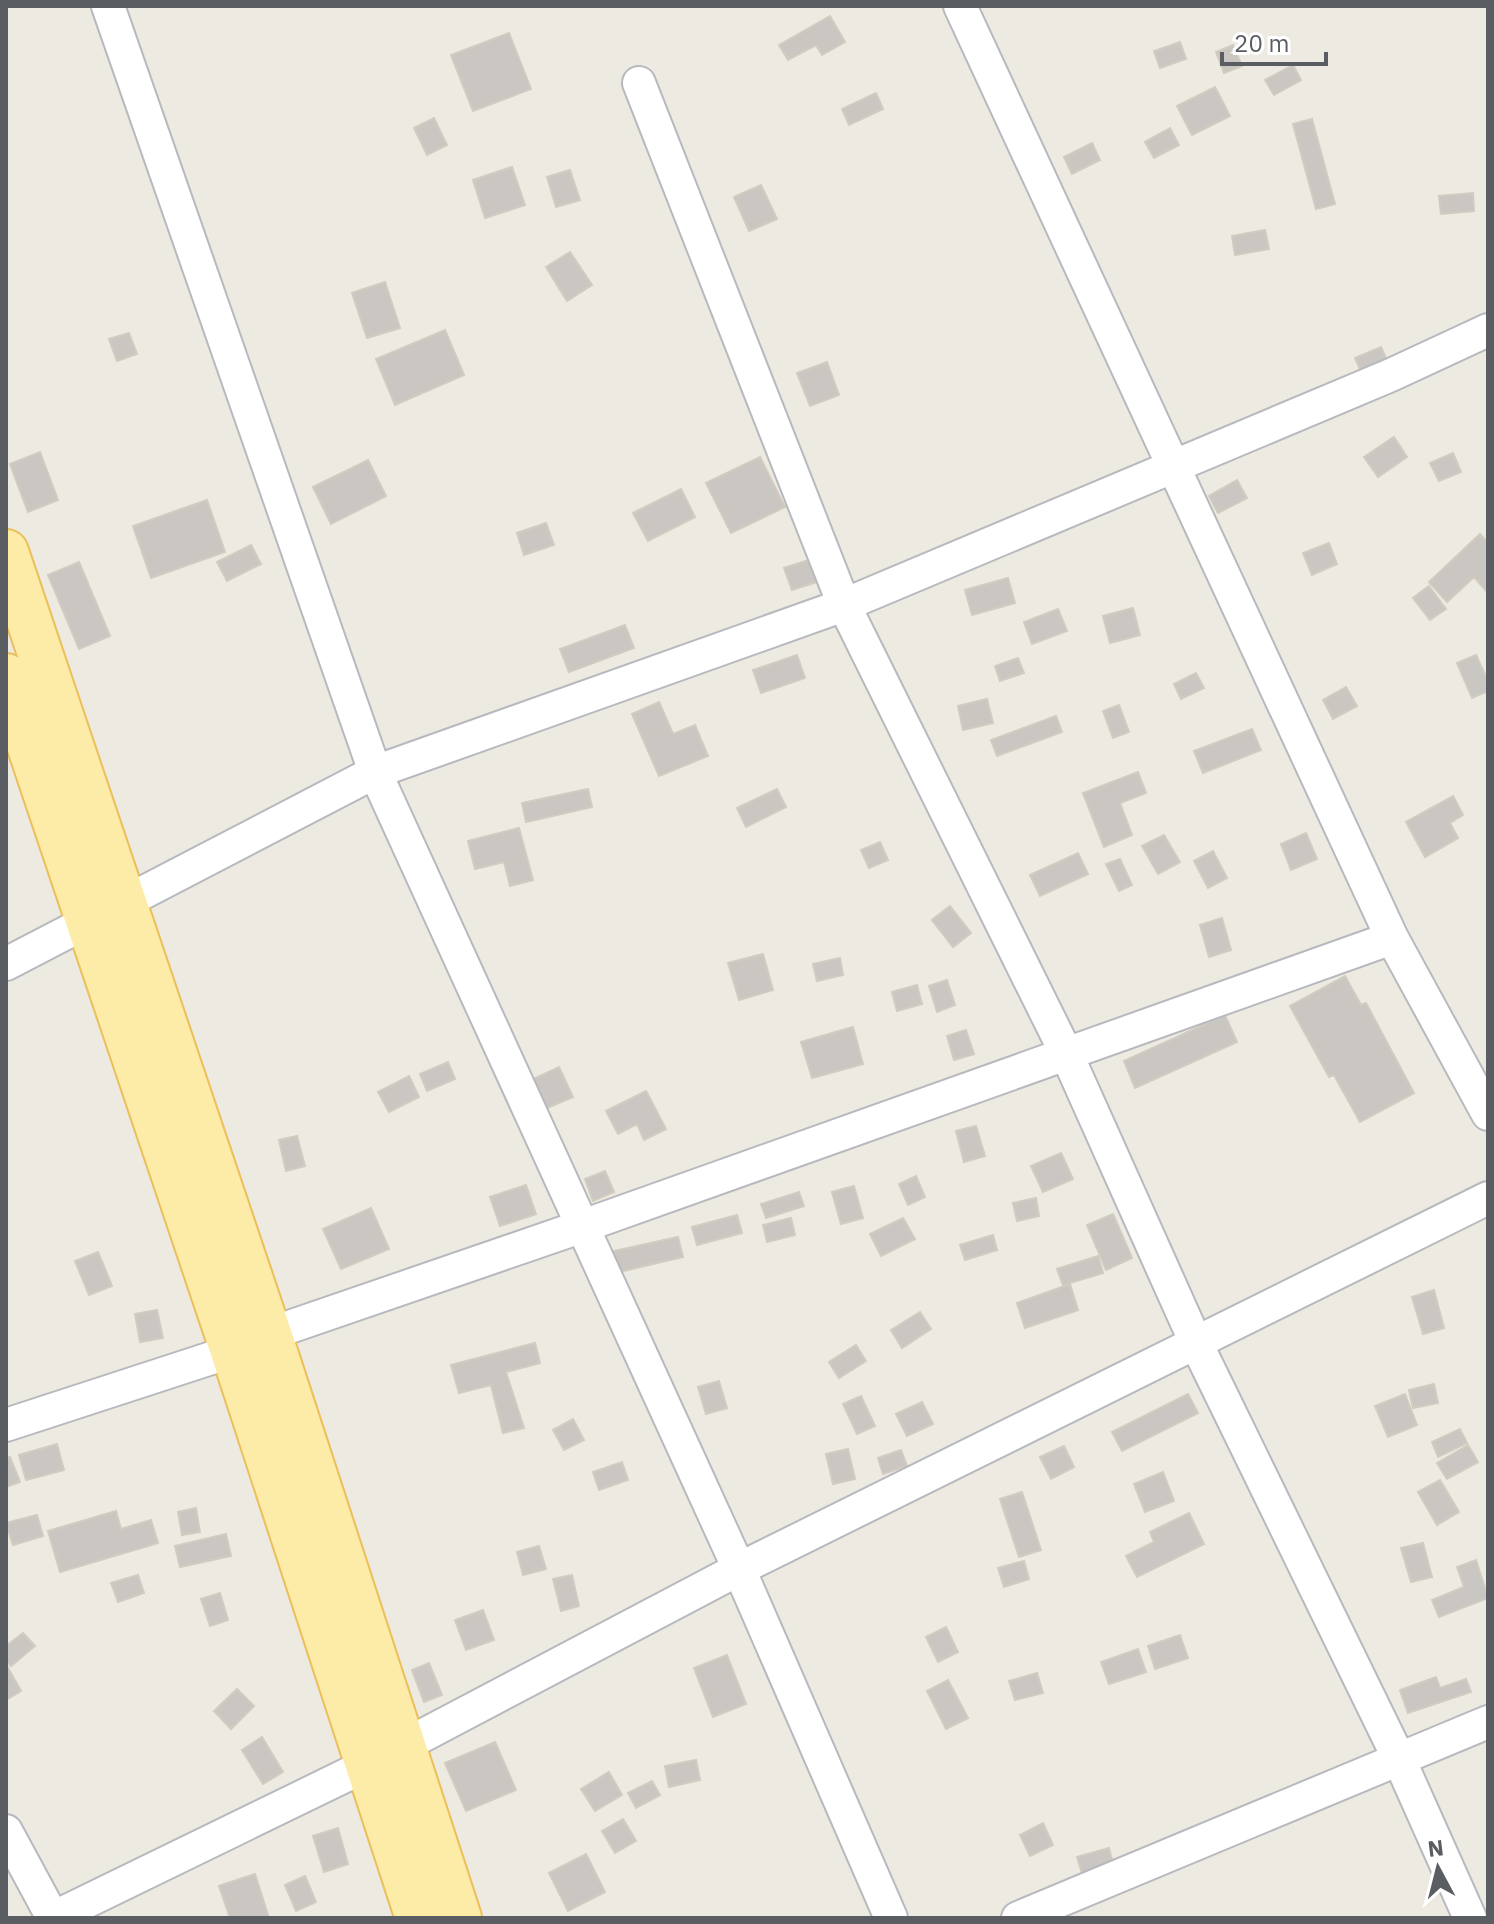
<svg xmlns="http://www.w3.org/2000/svg" width="1494" height="1924" viewBox="0 0 1494 1924" font-family="'IBM Plex Sans',sans-serif">
<style>
.building{fill:#cac6c1;stroke:#d1cbc0;stroke-width:2}
.lines{fill:none;stroke-linecap:round;stroke-linejoin:round}
.minor-casing{stroke:#b7b9be;stroke-width:36}
.primary-casing{stroke:#ecbf5b;stroke-width:48}
.minor{stroke:#fff;stroke-width:32}
.primary{stroke:#fceca7;stroke-width:44}
</style>
<rect width="100%" height="100%" fill="#eceae1"/>
<!-- building -->
<path class="building" d="M830,16l15,26 -23,13 -6,-10 -28,15 -9,-15z
M509,33l22,56 -58,22 -22,-56z
M1180,42l6,17 -26,9 -6,-17z
M1233,45l9,21 -18,7 -8,-21z
M1293,65l8,15 -27,15 -9,-15z
M1215,87l15,29 -38,19 -15,-29z
M876,93l7,16 -34,16 -7,-16z
M434,118l13,27 -20,10 -13,-27z
M1312,119l23,85 -19,5 -23,-85z
M1170,128l9,17 -25,13 -9,-16z
M1092,143l8,17 -28,14 -8,-17z
M512,167l13,38 -40,13 -12,-38z
M570,170l10,30 -24,7 -9,-30z
M761,185l16,34 -28,12 -15,-34z
M1473,193l1,18 -33,3 -2,-18z
M1265,230l4,19 -34,6 -3,-19z
M570,252l22,33 -25,16 -21,-34z
M385,282l15,46 -33,10 -15,-45z
M445,330l19,45 -69,30 -19,-46z
M129,333l8,21 -20,7 -8,-22z
M1381,347l9,20 -26,11 -9,-20z
M827,362l12,33 -29,11 -13,-33z
M1394,437l13,20 -29,20 -14,-20z
M40,452l18,48 -30,12 -18,-48z
M1453,453l8,19 -22,9 -9,-18z
M760,457l25,50 -54,26 -25,-50z
M368,460l18,36 -55,28 -18,-37z
M1237,480l10,18 -29,15 -9,-17z
M681,489l14,28 -47,24 -15,-28z
M207,500l18,52 -74,26 -18,-52z
M546,523l8,22 -30,10 -7,-22z
M1480,534l8,9v50l-14,-16 -27,25 -18,-20z
M1329,543l8,21 -25,11 -9,-22z
M251,545l10,19 -34,17 -10,-19z
M809,560l8,22 -25,8 -8,-22z
M79,562l31,74 -31,13 -31,-74z
M1008,578l7,25 -43,12 -7,-25z
M1429,586l17,23 -16,11 -17,-22z
M1133,608l7,27 -30,8 -7,-27z
M1058,609l9,22 -35,13 -8,-22z
M625,625l9,23 -65,24 -9,-23z
M797,655l8,23 -44,15 -8,-23z
M1476,655l12,26v10l-16,7 -15,-35z
M1018,658l6,15 -24,8 -5,-15z
M1196,673l8,15 -23,11 -7,-15z
M1346,687l11,19 -24,13 -10,-19z
M987,699l6,24 -30,7 -5,-24z
M659,702l14,32 22,-9 13,31 -49,20 -27,-62z
M1119,705l10,27 -16,6 -10,-27z
M1056,716l6,16 -65,24 -6,-16z
M1252,729l9,21 -58,23 -9,-22z
M1138,772l8,21 -26,10 12,32 -28,12 -21,-54z
M588,789l4,18 -66,15 -4,-19z
M777,789l9,18 -40,20 -9,-19z
M1453,796l10,19 -13,8 8,15 -33,19 -19,-35z
M519,828l14,52 -23,6 -6,-24 -29,7 -7,-28z
M1306,833l11,26 -26,11 -10,-26z
M1164,835l16,27 -22,12 -16,-28z
M880,842l8,18 -19,8 -8,-18z
M1213,851l14,27 -19,10 -14,-27z
M1078,853l10,21 -48,22 -10,-21z
M1120,859l12,26 -13,6 -13,-27z
M950,906l21,27 -18,14 -21,-27z
M1222,918l9,32 -22,7 -9,-32z
M763,954l10,36 -34,10 -11,-37z
M840,958l3,17 -26,6 -4,-17z
M1345,976l16,29 5,-2 48,90 -54,29 -26,-47 -5,2 -39,-71z
M947,980l8,25 -18,7 -8,-26z
M917,985l5,19 -25,7 -5,-19z
M1225,1015l12,27 -102,46 -11,-27z
M853,1027l10,37 -51,14 -11,-36z
M966,1030l8,24 -20,6 -7,-24z
M448,1062l7,17 -28,12 -7,-17z
M559,1067l14,30 -35,15 -13,-29z
M409,1076l10,21 -30,15 -11,-20z
M646,1091l20,38 -22,11 -7,-16 -19,10 -12,-23z
M976,1126l9,30 -21,6 -8,-31z
M297,1136l8,30 -19,5 -7,-31z
M1061,1153l12,26 -30,13 -12,-26z
M605,1171l9,21 -21,9 -8,-22z
M916,1176l9,21 -17,8 -9,-21z
M526,1185l10,29 -36,12 -10,-29z
M854,1186l9,32 -22,6 -9,-32z
M799,1192l5,14 -38,12 -5,-14z
M1036,1198l3,18 -22,5 -4,-18z
M371,1208l18,41 -48,20 -18,-40z
M1113,1214l19,44 -26,12 -19,-45z
M737,1215l5,18 -45,12 -5,-18z
M791,1218l4,17 -28,7 -4,-17z
M903,1218l12,21 -34,17 -11,-22z
M993,1235l4,15 -32,10 -5,-15z
M678,1237l5,20 -64,15 -5,-21z
M98,1252l14,34 -23,9 -14,-34z
M1098,1256l5,17 -40,12 -6,-16z
M1070,1284l8,26 -53,18 -8,-25z
M1434,1290l10,38 -21,6 -11,-37z
M157,1310l6,28 -23,4 -5,-28z
M920,1312l11,17 -29,19 -11,-18z
M535,1343l5,20 -34,9 18,56 -21,5 -12,-48 -32,8 -8,-28z
M856,1345l10,16 -27,17 -10,-16z
M719,1381l8,27 -21,6 -8,-27z
M1434,1384l4,19 -25,5 -4,-18z
M1188,1394l10,19 -76,38 -10,-19z
M1405,1394l12,31 -29,12 -13,-31z
M861,1396l14,30 -18,8 -14,-30z
M922,1402l11,22 -26,12 -11,-22z
M573,1419l11,21 -20,10 -11,-20z
M1460,1429l7,14 -29,14 -6,-15z
M57,1444l7,26 -38,10 -7,-25z
M1468,1445l10,17 -31,17 -10,-16z
M1064,1446l10,21 -23,12 -11,-22z
M848,1449l7,30 -22,5 -7,-30z
M901,1450l6,16 -24,8 -5,-16z
M10,1457l10,25 -14,5v-28z
M622,1462l6,18 -29,10 -6,-18z
M1163,1472l11,29 -29,11 -11,-28z
M1440,1480l19,32 -22,13 -19,-33z
M1022,1492l19,58 -22,7 -19,-58z
M196,1508l4,24 -18,3 -4,-23z
M116,1511l5,18 30,-9 7,23 -98,29 -12,-41z
M1189,1513l15,31 -67,33 -11,-21 28,-14 -4,-10z
M37,1515l6,21 -30,9 -7,-22z
M226,1534l5,22 -51,11 -5,-21z
M1423,1543l9,34 -21,5 -10,-34z
M539,1546l7,23 -23,6 -6,-23z
M1476,1560l12,38 -49,19 -7,-17 32,-13 -7,-20z
M1024,1561l5,18 -25,8 -6,-19z
M138,1575l6,18 -26,9 -7,-19z
M572,1575l7,31 -18,5 -8,-32z
M220,1593l8,27 -18,6 -9,-27z
M483,1610l11,30 -28,10 -11,-30z
M946,1627l12,25 -20,10 -12,-25z
M23,1633l12,13 -24,20 -5,-6v-14z
M1180,1635l8,23 -33,11 -7,-23z
M1138,1649l8,23 -37,12 -8,-22z
M727,1655l19,49 -33,13 -19,-49z
M429,1663l13,32 -18,7 -12,-32z
M7,1666l14,25 -15,9v-33z
M1037,1673l6,20 -28,7 -6,-19z
M1436,1677l4,11 26,-9 5,13 -63,21 -8,-23z
M948,1680l20,38 -22,11 -19,-38z
M237,1689l17,17 -23,23 -17,-18z
M262,1737l21,35 -20,12 -21,-34z
M495,1742l21,48 -50,21 -21,-48z
M696,1760l4,20 -31,7 -4,-21z
M609,1772l13,23 -27,16 -14,-22z
M652,1781l8,14 -24,13 -8,-15z
M623,1819l13,22 -21,12 -13,-22z
M1043,1823l10,22 -23,11 -10,-21z
M338,1828l10,36 -24,8 -11,-36z
M1109,1848l5,20 -31,9 -6,-20z
M586,1854l19,38 -37,19 -19,-38z
M255,1874l14,44h-39l-11,-32z
M305,1876l11,26 -20,9 -11,-26z"/>
<g class="lines">
<!-- minor casing -->
<g class="minor-casing">
<path id="minor" d="M108,6l267,766 364,797 152,349
M960,6l432,932
M639,83l205,522 547,-230 97,-45
M6,964l369,-192 469,-167 223,450 129,288 203,416 71,159
M6,1425l227,-74 36,-17 314,-108 809,-288 96,176
M6,1831l47,87
M53,1918l314,-153 372,-196 749,-371
M1018,1918l470,-196"/>
</g>
<!-- primary casing -->
<g class="primary-casing">
<path id="primary" d="M6,552l263,782 190,584
M6,676l227,675 185,567"/>
</g>
<!-- minor -->
<use href="#minor" class="minor"/>
<!-- primary -->
<use href="#primary" class="primary"/>
</g>
<!-- border -->
<rect width="1494" height="1924" fill="none" stroke="#5a5e62" stroke-width="16"/>
<!-- north arrow -->
<g transform="translate(1438 1868) rotate(353)" stroke="#ffffff" stroke-width="6" paint-order="stroke">
<path d="M0-6L14 30L0 20L-14 30Z" fill="#5a5e62"/>
<text y="-12" font-size="22" font-weight="bold" text-anchor="middle" fill="#5a5e62">N</text>
</g>
<!-- scale -->
<path d="M1222 52v12h104v-12" fill="none" stroke="#5a5e62" stroke-width="4"/>
<text x="1234" y="52" font-size="24" fill="#5a5e62" stroke="#ffffff" stroke-width="6" paint-order="stroke">20 m</text>
</svg>
